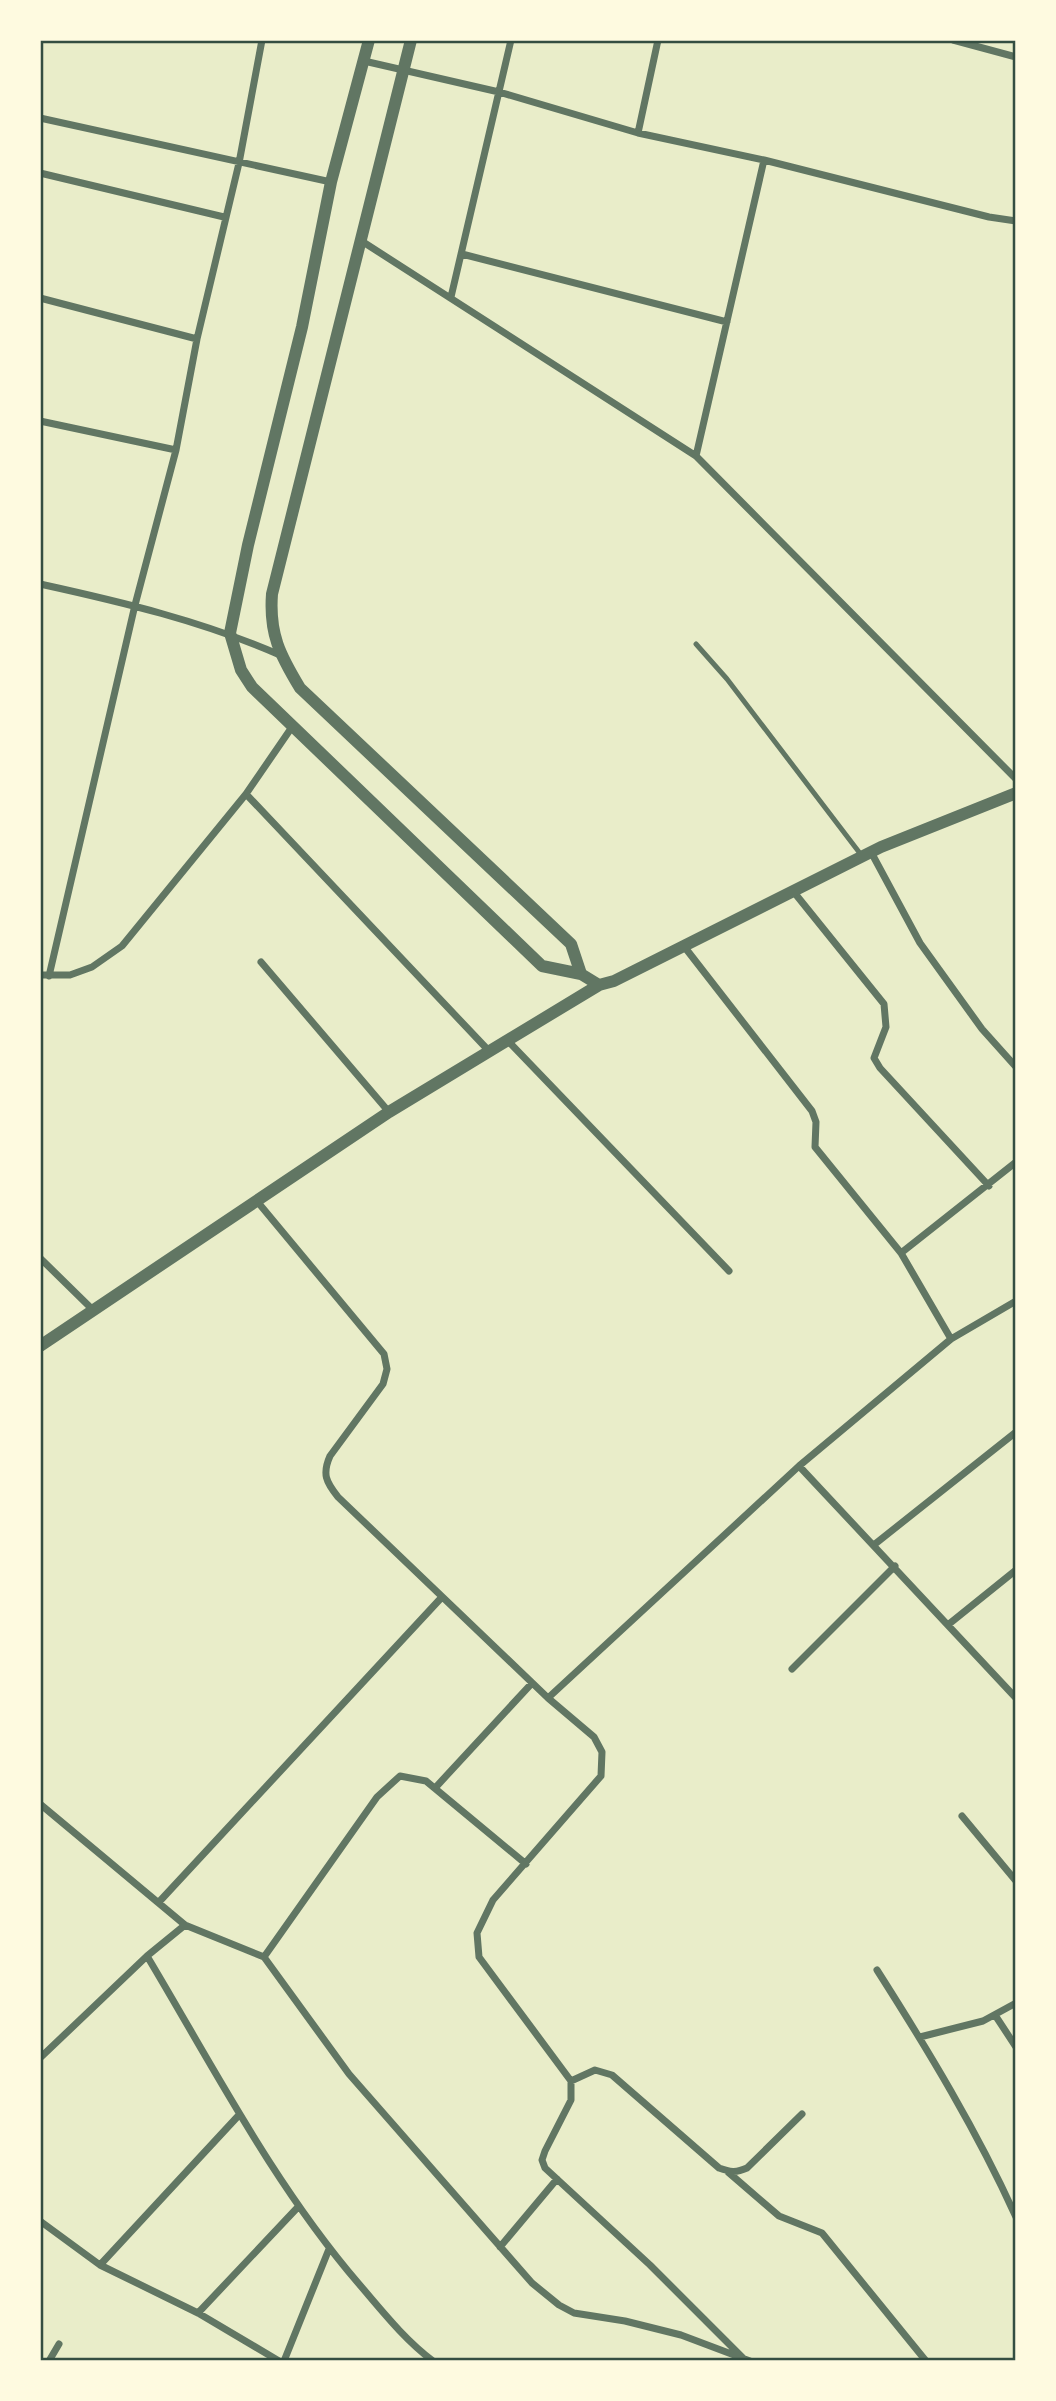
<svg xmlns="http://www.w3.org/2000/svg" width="1056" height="2401" viewBox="0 0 1056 2401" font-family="'Fira Sans',sans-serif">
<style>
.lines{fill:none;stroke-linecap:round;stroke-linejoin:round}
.service{stroke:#617663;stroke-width:5}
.minor{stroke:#617663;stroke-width:7}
.tertiary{stroke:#617663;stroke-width:12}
.neatline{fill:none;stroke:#344e41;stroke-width:2.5}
</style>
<rect width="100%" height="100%" fill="#e9edc9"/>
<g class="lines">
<!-- service -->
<path class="service" d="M696,644l31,35 135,177"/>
<!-- minor -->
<path class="minor" d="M953,40l63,17
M364,61l135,31 139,41 126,27 225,57 27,4
M40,118l291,64
M638,133l20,-93
M40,173l184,44
M360,240l336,216 320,323
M462,254l265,68
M451,297l60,-257
M40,298l157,41
M40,421l136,29
M696,456l68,-296
M40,584c82,18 162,37 240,71
M246,794l243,257
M871,852l49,91 62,86 34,38
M793,891l91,113 2,23 -12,31 6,10 109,118
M683,945l129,166 4,11 -1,25 86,106
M261,962l128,150
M40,975h30l22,-8 30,-21 124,-152 46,-67
M49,976l86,-371 41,-155 21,-111 42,-176 23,-123
M507,1040l222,231
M256,1200l128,154 3,15 -4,15 -53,72c-8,18 -4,26 8,41l210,201 46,39 8,15 -1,24 -108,124 -16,33 2,24 92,124v19l-26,51 -3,9 3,8 105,97 94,94
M40,1258l52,51
M951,1339l-50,-86 115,-91
M799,1466l217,232
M875,1544l141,-112
M949,1624l67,-54
M792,1669l103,-103
M548,1698l251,-232 152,-127 65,-38
M435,1788l97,-105
M40,1804l145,121 79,32 85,117 183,209 27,22 15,8 51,8 56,14 69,26
M962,1816l54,65
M159,1902l283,-305
M147,1956c67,112 127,229 212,328 24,28 45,55 74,77
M264,1957l113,-160 23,-21 26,5 100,83
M877,1970c51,80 100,161 139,247
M995,2015l21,32
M920,2037l63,-16 33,-18
M40,2058l107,-102 38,-31
M571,2081l24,-11 17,5 107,93c11,4 17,5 28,0l55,-54
M728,2172l51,44 43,17 104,128
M40,2221l60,44 139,-150
M500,2247l57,-68
M100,2265l98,48 81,48
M198,2313l100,-106
M49,2361l10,-17
M284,2361l45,-112"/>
<!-- tertiary -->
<path class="tertiary" d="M369,40l-38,142 -29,145 -54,218 -18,88 11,37 11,17 290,279 39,8 18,11 15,-4 267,-134 135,-54
M411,40l-139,554c-3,40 8,61 28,94l271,256 10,30
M40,1346l349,-234 210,-127"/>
</g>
<!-- border -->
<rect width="1056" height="2401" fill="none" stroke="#fefae0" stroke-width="84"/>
<rect x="42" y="42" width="972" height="2317" class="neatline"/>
</svg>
